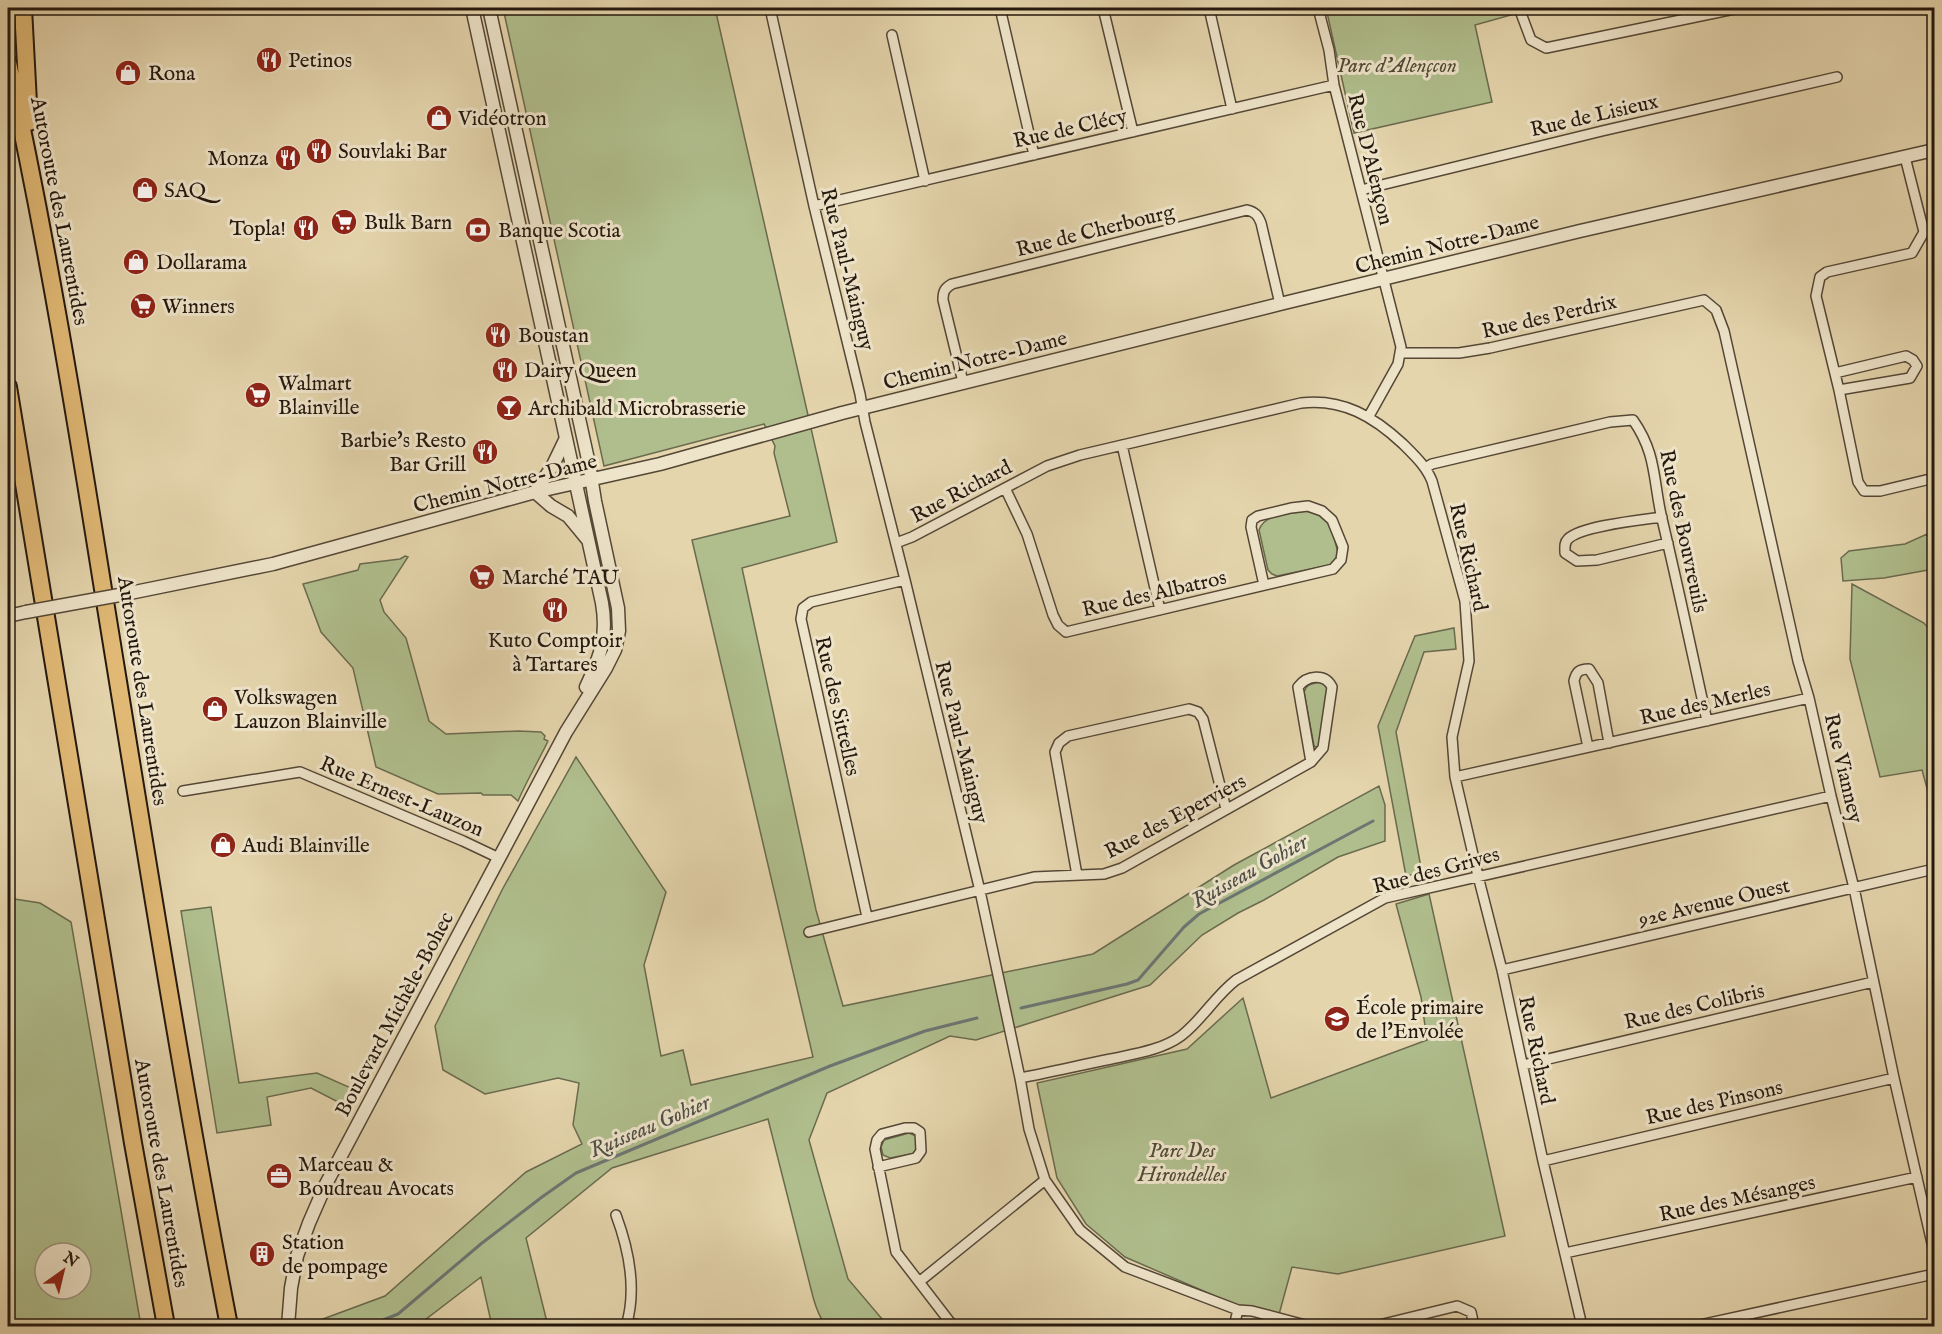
<svg xmlns="http://www.w3.org/2000/svg" width="1942" height="1334" viewBox="0 0 1942 1334" font-family="'IM FELL English',serif">
<style>
.green{fill:#b0be8d;stroke:#6a6b4e;stroke-width:1.5;fill-rule:evenodd}
.lines{fill:none;stroke-linecap:round;stroke-linejoin:round}
.stream{stroke:#6c7673;stroke-width:3}
.minor-casing{stroke:#544736;stroke-width:12}
.tertiary-casing{stroke:#544736;stroke-width:15}
.motorway-casing{stroke:#24180e;stroke-width:20}
.minor{stroke:#eee4ca;stroke-width:9}
.tertiary{stroke:#eee4ca;stroke-width:12}
.motorway{stroke:#e2ba76;stroke-width:16}
.tertiary-bridge-casing{stroke:#544736;stroke-width:15;stroke-linecap:butt}
.tertiary-bridge{stroke:#eee4ca;stroke-width:12}
.labels{text-anchor:middle;stroke-width:6;stroke-linejoin:round;paint-order:stroke}
.poi-label{font-size:21px;fill:#24180e;stroke:#eee4ca;text-anchor:start}
.park-label{font-size:21px;font-style:italic;fill:#4e4a34;stroke:#eee4ca}
.street-label{font-size:21px;fill:#24180e;stroke:#eee4ca}
.water-label{font-size:22px;font-style:italic;fill:#4e4f49;stroke:#eee4ca}
</style>
<rect width="100%" height="100%" fill="#e5d5ad"/>
<filter id="stains"><feTurbulence type="fractalNoise" baseFrequency=".00333" numOctaves="4"/><feColorMatrix values="0 0 0 0 .2 0 0 0 0 .09 0 0 0 0 .02 0 0 0 .5 -.17"/></filter>
<radialGradient id="worn" r=".72"><stop offset=".6" stop-color="#630" stop-opacity="0"/><stop offset="1" stop-color="#630" stop-opacity=".3"/></radialGradient>
<!-- green -->
<path class="green" d="M503,8h212l122,534 -95,26 74,342 27,96 250,-52 141,-89 145,-79 6,19v36l-47,16 -74,43 -26,13 -36,22 -52,50 -174,55 -26,-4 -123,57 -18,47 39,139 40,47h-62c-7,-9 -10,-18 -13,-29l-45,-178 -156,49 -86,70 22,88h-56l-11,-49 -64,49h-113l81,-30 141,-124 56,-28 -9,-19 6,-42 -21,-5 -73,16 -42,-24 -8,-44 67,-136 74,-133 90,135 -22,73 17,91 22,-6 8,35 122,-28 -121,-517 98,-24 -16,-63 1,-7 -11,-22 -160,42z
M1326,8h145v1l6,-1h39l2,5 -43,12 17,77 -138,31z
M1305,511c27,4 27,20 33,42l-4,9 -4,3 -53,11 -5,-2 -4,-4 -9,-40c6,-17 30,-16 46,-19z
M1927,534l7,28 -6,8 -44,8 -41,3 -2,-23 8,-7 56,-7z
M405,556l3,1 -28,43 4,12 22,26 23,83 17,13 72,-3 23,1 4,4 -1,3 4,2c-9,19 -21,39 -30,60l-7,-6h-28l-2,-2 -43,1 -62,-27 -23,-99 -32,-36 -18,-48 55,-14 2,-6 40,-5z
M1852,584l72,39 10,12v163l-4,1 -8,-29 -42,7 -30,-118z
M1454,628l2,21 -32,3 -28,80 26,141 -16,3 -28,-150 37,-90z
M1320,682l6,3 1,6 -8,55 -3,1 -2,-1 -10,-54c2,-8 8,-8 16,-10z
M1429,894l76,342 -167,38 -46,-7 -14,51 -40,-12 -113,-49 -39,-33 -29,-46 -20,-95 150,-34 56,-51 28,100 156,-58 -6,-43 -25,-93z
M8,898l32,5 31,19 70,404h-133zM45,1253h36v36h-36z
M211,907l28,176 78,-10 34,15 -9,16 -31,-16 -44,9 4,28 -54,8 -36,-222z
M909,1133l7,3c2,8 3,10 -1,17l-25,5 -7,-3 -2,-8 3,-7z"/>
<g class="lines">
<!-- stream -->
<path class="stream" d="M1021,1008l106,-24 11,-4 46,-53 15,-13 174,-93
M368,1326l30,-12 84,-71 60,-46 34,-24 254,-107 95,-35 52,-13"/>
<!-- minor casing -->
<g class="minor-casing">
<path id="minor" d="M770,8l44,198 46,188 5,28 40,158 75,311 40,187 9,51 16,51 35,50 45,37 113,43 14,1 57,15
M1000,8l34,147
M1103,8l30,124
M1209,8l23,101
M1318,8l11,42 5,35 67,262 -3,17 -29,52
M1519,8l12,32 15,8 193,-40
M892,35l33,146
M1905,157l19,75 -12,21 -85,19 -7,5 -4,19 23,94 19,92 6,9h16l54,-13
M1361,190l241,-59 235,-54
M814,206l520,-121
M1401,353h58l31,-5 214,-48 12,10 8,21 74,330 11,37 22,98 23,92 40,190 40,174
M1835,373l71,-17 7,4 4,6 -7,12 -71,12
M963,382l-20,-82c0,-9 2,-12 9,-16l295,-74c8,2 11,5 14,13l19,81
M1122,445l38,165
M1425,468l7,-4 178,-42 23,-2c24,34 20,61 29,99 16,67 30,134 45,202
M1005,488l22,46 26,81 5,10 8,7 267,-63 8,-9 2,-13 -11,-27 -10,-9 -14,-5 -17,2 -33,8 -6,4 -1,7 13,58
M1662,517c-21,3 -81,9 -94,22 -4,4 -3,8 -3,14l12,8 20,-1 71,-17
M896,543l16,-6 135,-71 33,-11 221,-52c42,-5 73,14 102,41 11,11 23,22 29,37l33,120 4,60 -17,76 3,40 23,99 24,94 41,191 39,165
M1588,747l-14,-66c2,-9 5,-12 15,-12l9,14 11,60
M1455,777l354,-79
M183,791l117,-19 163,69 36,17
M1077,875l-22,-123 4,-9 9,-7 121,-27 9,3 5,7 23,90
M867,917l-66,-298 2,-11 8,-6 94,-22
M809,932l225,-55 70,-3 18,-6 189,-106 12,-14 9,-61c-7,-14 -25,-12 -34,0l13,75
M1502,970l432,-101
M1523,1065l350,-83
M1020,1078c31,-6 61,-13 91,-19 23,-5 51,-9 70,-23 21,-16 34,-40 55,-56l149,-82 446,-102
M1543,1161l351,-83
M878,1167l38,-9 5,-7 -1,-19 -6,-4h-9l-23,6 -5,6 -2,9 21,103 57,74
M616,1215c13,35 21,75 10,111
M1565,1253l352,-76
M919,1282l126,-102
M627,1322l17,4
M1234,1326l4,-16
M1375,1326l82,-20 14,6 3,14
M1695,1326l239,-52"/>
</g>
<!-- tertiary casing -->
<g class="tertiary-casing">
<path id="tertiary" d="M472,8l130,595c6,34 -2,54 -16,84
M535,492l16,14 17,10 19,23
M535,492l17,-25 14,-29
M125,594l148,-30 262,-72 125,-28 182,-51 438,-109 300,-73 354,-81
M8,616l18,-4
M288,1326l3,-38 6,-32 12,-33 17,-39 240,-452 40,-64 9,-18 4,-19 -1,-23 -23,-107 -6,-37 -100,-456"/>
</g>
<!-- motorway casing -->
<g class="motorway-casing">
<path id="motorway" d="M23,8l6,114
M8,63c38,174 67,350 95,526 40,246 79,493 126,737
M8,387l125,756 33,183"/>
</g>
<!-- minor -->
<use href="#minor" class="minor"/>
<!-- tertiary -->
<use href="#tertiary" class="tertiary"/>
<!-- motorway -->
<use href="#motorway" class="motorway"/>
<!-- tertiary-bridge casing -->
<g class="tertiary-bridge-casing">
<path id="tertiary-bridge" d="M26,612l99,-18"/>
</g>
<!-- tertiary-bridge -->
<use href="#tertiary-bridge" class="tertiary-bridge"/>
</g>
<!-- icons -->
<defs>
<g id="restaurant-disc" transform="scale(1.35)"><circle r="9.5" fill="#8f2418" stroke="#eee4ca"/><path d="M-5-6h1v4h1v-4h1v4h1v-4h1v5L-1.5 .5V6h-2V.5L-5-1ZM5-6V6H3V1.5H1.5Q1.5-4 5-6Z" fill="#fff"/></g>
<g id="shop-disc" transform="scale(1.35)"><circle r="9.5" fill="#8f2418" stroke="#eee4ca"/><path d="M-5-2.5h2.3a2.7 3.5 0 0 1 5.4 0H5L5.5 6h-11ZM-1.5-2.5h3a1.5 2.3 0 0 0-3 0Z" fill="#fff"/></g>
<g id="supermarket-disc" transform="scale(1.35)"><circle r="9.5" fill="#8f2418" stroke="#eee4ca"/><path d="M-6-5.5h2.5l.6 2H6L4.5 2H-2.5L-4.4-4H-6ZM-1.5 3.2a1.3 1.3 0 1 0 .1 0ZM3 3.2a1.3 1.3 0 1 0 .1 0Z" fill="#fff"/></g>
<g id="bank-disc" transform="scale(1.35)"><circle r="9.5" fill="#8f2418" stroke="#eee4ca"/><path d="M-6-4H6V4H-6ZM0-2.3a2.3 2.3 0 1 0 0 4.6a2.3 2.3 0 1 0 0-4.6Z" fill="#fff"/></g>
<g id="bar-disc" transform="scale(1.35)"><circle r="9.5" fill="#8f2418" stroke="#eee4ca"/><path d="M-6-5H6L.8 .8V4.5H3.5V6h-7V4.5H-.8V.8Z" fill="#fff"/></g>
<g id="school-disc" transform="scale(1.35)"><circle r="9.5" fill="#8f2418" stroke="#eee4ca"/><path d="M0-5L7-2L0 1L-7-2ZM-4 1L0 2.5L4 1V4Q0 6-4 4Z" fill="#fff"/></g>
<g id="office-disc" transform="scale(1.35)"><circle r="9.5" fill="#8f2418" stroke="#eee4ca"/><path d="M-6-3h4V-5.5h4V-3h4V5H-6ZM-1-4.5V-3h2v-1.5ZM-6 0V1H6V0Z" fill="#fff"/></g>
<g id="building-disc" transform="scale(1.35)"><circle r="9.5" fill="#8f2418" stroke="#eee4ca"/><path d="M-4-6H4V6H1V3H-1V6H-4ZM-2.5-4.3h1.7v1.8h-1.7ZM.8-4.3h1.7v1.8H.8ZM-2.5-1h1.7V.8h-1.7ZM.8-1h1.7V.8H.8Z" fill="#fff"/></g>
</defs>
<g fill-rule="evenodd">
<use href="#restaurant-disc" x="269" y="60"/>
<use href="#shop-disc" x="128" y="73"/>
<use href="#shop-disc" x="439" y="118"/>
<use href="#restaurant-disc" x="319" y="151"/>
<use href="#restaurant-disc" x="288" y="158"/>
<use href="#shop-disc" x="145" y="190"/>
<use href="#supermarket-disc" x="344" y="222"/>
<use href="#restaurant-disc" x="306" y="228"/>
<use href="#bank-disc" x="478" y="230"/>
<use href="#shop-disc" x="136" y="262"/>
<use href="#supermarket-disc" x="143" y="306"/>
<use href="#restaurant-disc" x="498" y="335"/>
<use href="#restaurant-disc" x="505" y="370"/>
<use href="#supermarket-disc" x="258" y="395"/>
<use href="#bar-disc" x="509" y="408"/>
<use href="#restaurant-disc" x="485" y="452"/>
<use href="#supermarket-disc" x="482" y="577"/>
<use href="#restaurant-disc" x="555" y="610"/>
<use href="#shop-disc" x="215" y="709"/>
<use href="#shop-disc" x="223" y="845"/>
<use href="#school-disc" x="1337" y="1019"/>
<use href="#office-disc" x="279" y="1176"/>
<use href="#building-disc" x="262" y="1254"/>
</g>
<g class="labels">
<!-- poi labels -->
<g class="poi-label">
<text x="288" y="67">Petinos</text>
<text x="148" y="80">Rona</text>
<text x="458" y="125">Vidéotron</text>
<text x="338" y="158">Souvlaki Bar</text>
<text x="268" y="165" text-anchor="end">Monza</text>
<text x="164" y="197">SAQ</text>
<text x="364" y="229">Bulk Barn</text>
<text x="286" y="235" text-anchor="end">Topla!</text>
<text x="498" y="237">Banque Scotia</text>
<text x="156" y="269">Dollarama</text>
<text x="162" y="313">Winners</text>
<text x="518" y="342">Boustan</text>
<text x="524" y="377">Dairy Queen</text>
<text x="278" y="390">Walmart<tspan x="278" dy="24">Blainville</tspan></text>
<text x="528" y="415">Archibald Microbrasserie</text>
<text x="466" y="447" text-anchor="end">Barbie's Resto<tspan x="466" dy="24">Bar Grill</tspan></text>
<text x="502" y="584">Marché TAU</text>
<text x="555" y="647" text-anchor="middle">Kuto Comptoir<tspan x="555" dy="24">à Tartares</tspan></text>
<text x="234" y="704">Volkswagen<tspan x="234" dy="24">Lauzon Blainville</tspan></text>
<text x="242" y="852">Audi Blainville</text>
<text x="1356" y="1014">École primaire<tspan x="1356" dy="24">de l'Envolée</tspan></text>
<text x="298" y="1171">Marceau &amp;<tspan x="298" dy="24">Boudreau Avocats</tspan></text>
<text x="282" y="1249">Station<tspan x="282" dy="24">de pompage</tspan></text>
</g>
<!-- park labels -->
<g class="park-label">
<text x="1397" y="72">Parc d'Alençcon</text>
<text x="1182" y="1157">Parc Des<tspan x="1182" dy="24">Hirondelles</tspan></text>
</g>
<!-- street labels -->
<g class="street-label">
<text transform="translate(1594 115) rotate(-13)" y="7">Rue de Lisieux</text>
<text transform="translate(1070 128) rotate(-13)" y="7">Rue de Clécy</text>
<text transform="translate(1371 159) rotate(76)" y="7">Rue D'Alençon</text>
<text transform="translate(60 211) rotate(79)" y="7">Autoroute des Laurentides</text>
<text transform="translate(1095 230) rotate(-14)" y="7">Rue de Cherbourg</text>
<text transform="translate(1447 244) rotate(-14)" y="7">Chemin Notre-Dame</text>
<text transform="translate(848 269) rotate(76)" y="7">Rue Paul-Mainguy</text>
<text transform="translate(1549 316) rotate(-13)" y="7">Rue des Perdrix</text>
<text transform="translate(975 360) rotate(-14)" y="7">Chemin Notre-Dame</text>
<text transform="translate(505 483) rotate(-14)" y="7">Chemin Notre-Dame</text>
<text transform="translate(961 491) rotate(-28)" y="7">Rue Richard</text>
<text transform="translate(1684 531) rotate(78)" y="7">Rue des Bouvreuils</text>
<text transform="translate(1469 557) rotate(77)" y="7">Rue Richard</text>
<text transform="translate(1154 593) rotate(-13)" y="7">Rue des Albatros</text>
<text transform="translate(143 691) rotate(81)" y="7">Autoroute des Laurentides</text>
<text transform="translate(1705 703) rotate(-13)" y="7">Rue des Merles</text>
<text transform="translate(838 706) rotate(77)" y="7">Rue des Sittelles</text>
<text transform="translate(962 742) rotate(76)" y="7">Rue Paul-Mainguy</text>
<text transform="translate(1844 768) rotate(77)" y="7">Rue Vianney</text>
<text transform="translate(402 796) rotate(23)" y="7">Rue Ernest-Lauzon</text>
<text transform="translate(1175 816) rotate(-28)" y="7">Rue des Eperviers</text>
<text transform="translate(1436 870) rotate(-15)" y="7">Rue des Grives</text>
<text transform="translate(1714 902) rotate(-13)" y="7">92e Avenue Ouest</text>
<text transform="translate(1694 1006) rotate(-13)" y="7">Rue des Colibris</text>
<text transform="translate(394 1014) rotate(-62)" y="7">Boulevard Michèle-Bohec</text>
<text transform="translate(1537 1050) rotate(78)" y="7">Rue Richard</text>
<text transform="translate(1714 1102) rotate(-13)" y="7">Rue des Pinsons</text>
<text transform="translate(162 1173) rotate(80)" y="7">Autoroute des Laurentides</text>
<text transform="translate(1737 1198) rotate(-12)" y="7">Rue des Mésanges</text>
</g>
<!-- water labels -->
<g class="water-label">
<text transform="translate(1249 870) rotate(-29)" y="8">Ruisseau Gohier</text>
<text transform="translate(649 1125) rotate(-23)" y="8">Ruisseau Gohier</text>
</g>
</g>
<!-- margin -->
<rect width="1942" height="1334" fill="none" stroke="#e5d5ad" stroke-width="30"/>
<rect x="9" y="9" width="1924" height="1316" fill="none" stroke="#24180e" stroke-width="3"/>
<rect x="15" y="15" width="1912" height="1304" fill="none" stroke="#24180e" stroke-width="1.5"/>
<!-- north arrow -->
<g transform="translate(63 1271) rotate(34)"><circle r="28" fill="#eee4ca" stroke="#9d927f" stroke-width="1.5"/>
<path d="M0-4.5L10 22L0 15L-10 22Z" fill="#8f2418"/>
<text y="-9" font-size="16" font-weight="bold" text-anchor="middle" fill="#24180e">N</text>
</g>
<rect width="100%" height="100%" filter="url(#stains)"/>
<rect width="100%" height="100%" fill="url(#worn)"/>
</svg>
